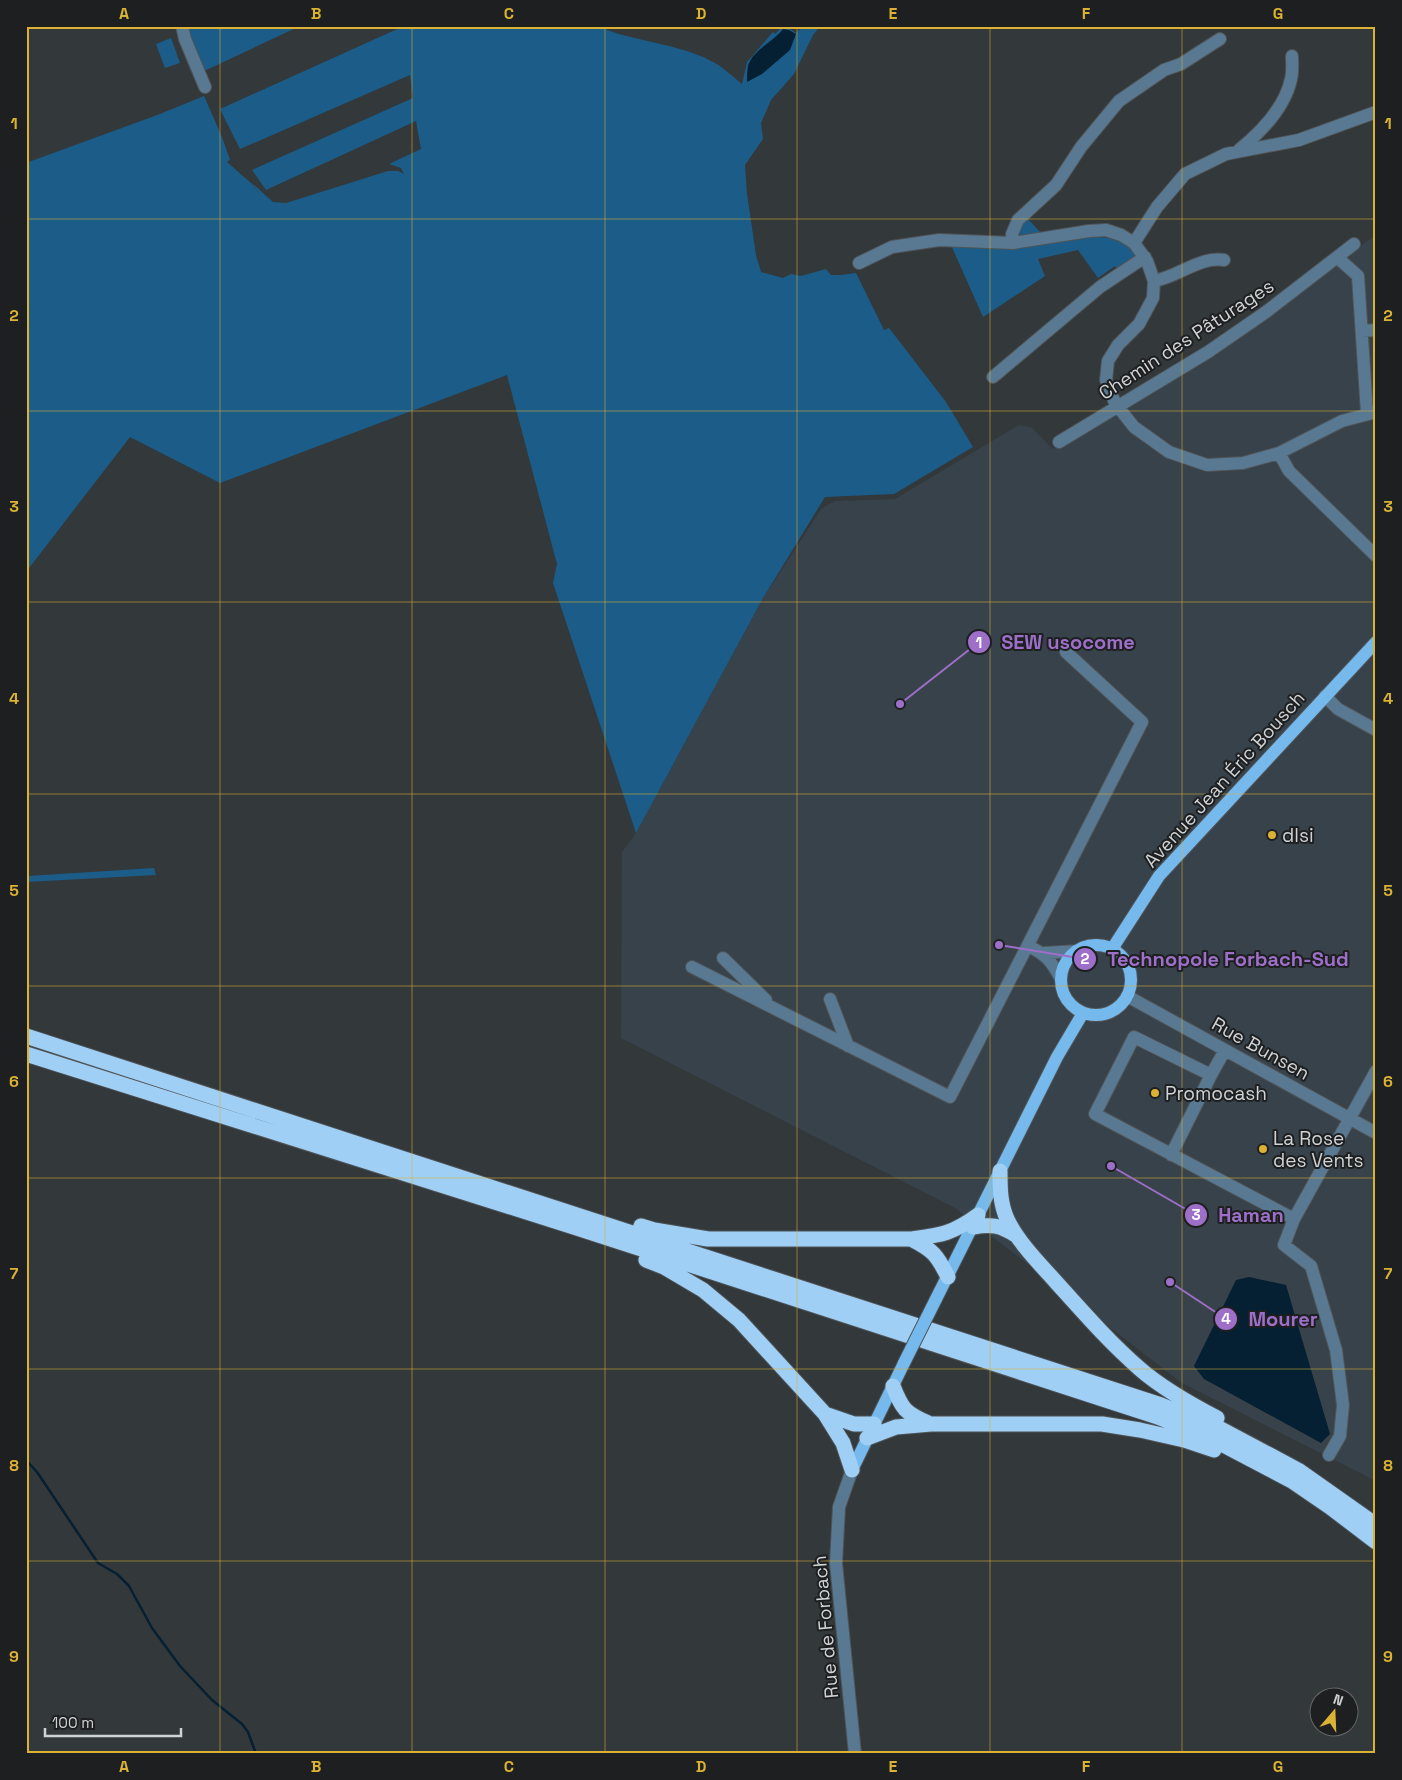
<svg xmlns="http://www.w3.org/2000/svg" width="1402" height="1780" viewBox="0 0 1402 1780" font-family="'Space Grotesk',sans-serif">
<style>
.built{fill:#38424a}
.green{fill:#1b5d88}
.water{fill:#052032}
.lines{fill:none;stroke-linecap:round;stroke-linejoin:round}
.stream{stroke:#052032;stroke-width:2.5}
.minor-casing{stroke:#4f5457;stroke-width:14}
.major-casing{stroke:#4f5457;stroke-width:14}
.highway-casing{stroke:#4f5457;stroke-width:17}
.minor{stroke:#597992;stroke-width:12}
.major{stroke:#75b9ed;stroke-width:12}
.highway{stroke:#a0cff5;stroke-width:15}
.major-bridge-casing{stroke:#4f5457;stroke-width:14;stroke-linecap:butt}
.major-bridge{stroke:#75b9ed;stroke-width:12}
.grid{fill:none;stroke:#dbb233;stroke-width:1;stroke-opacity:0.55}
.poi-dot{fill:#dbb233;stroke:#1d1f20;stroke-width:2}
.labels{text-anchor:middle;stroke-width:4;stroke-linejoin:round;paint-order:stroke}
.street-label{font-size:19px;fill:#d0d3d5;stroke:#1d1f20}
.poi-label{font-size:19px;fill:#d0d3d5;stroke:#1d1f20;text-anchor:start}
.leader{fill:none;stroke:#9d6fc8;stroke-width:2}
.callout-dot{fill:#9d6fc8;stroke:#1d1f20;stroke-width:2}
.mark-label{font-size:15px;text-anchor:middle;font-weight:bold;fill:#fff}
.callout-label{font-size:20px;text-anchor:middle;font-weight:bold;fill:#9d6fc8;stroke:#1d1f20;stroke-width:4;stroke-linejoin:round;paint-order:stroke}
.neatline{fill:none;stroke:#dbb233;stroke-width:2}
.grid-label{font-size:16px;text-anchor:middle;font-weight:bold;fill:#dbb233}
</style>
<rect width="100%" height="100%" fill="#33383b"/>
<!-- built -->
<path class="built" d="M1376,235v1246l-194,-98 -227,-175 -334,-170 1,-186 14,-19 127,-235 59,-90 13,-7 60,-2 124,-74 12,2 22,22 61,-37 16,-5z"/>
<!-- green -->
<path class="green" d="M185,26h115l-98,46z
M404,26h193c36,16 81,17 114,35 11,5 21,15 31,23l5,-22 26,-30 2,2 5,-5 9,-3 3,2 -2,1 6,4 7,-7h17l-7,9 -19,39 -23,26 -10,23 2,16 -18,26 2,29 9,61 5,17 22,6 8,-4 10,2 25,-7 5,6h10l15,-2 28,57 5,-2 57,74 27,45 -79,47 -69,3 -62,101 -127,235 -83,-250 4,-19 -50,-189 -287,108 -90,-46 -104,135v-409l134,-49 44,-18 18,41 8,23 -3,2 25,22 8,11 -8,-12 21,19 13,1 102,-32h10l6,3 -3,-6 -12,-4 32,-15 -5,-28 -150,69 -14,-20 161,-72 -3,-23 -170,74 -20,-40z
M171,38l9,25 -15,5 -9,-24z
M1026,217l15,16 -23,2 -1,-5z
M1094,237c16,0 37,3 43,20l-19,13 -3,-4 -17,12 -20,-28 -40,9 7,17 -62,41 -32,-72 50,4z
M154,868l2,7 -130,7v-6h2z"/>
<!-- water -->
<path class="water" d="M783,29l6,1 7,4 -6,16 -28,24 -15,8c0,-5 0,-11 1,-16 4,-15 26,-25 35,-37z
M1249,1277l37,8 44,149 -9,9 -117,-64 -10,-13 42,-86z"/>
<g class="lines">
<!-- stream -->
<path class="stream" d="M26,1460l11,12 61,91 19,11 12,12 23,42 28,38 32,34 30,24 6,8 8,22"/>
<!-- minor casing -->
<g class="minor-casing">
<path id="minor" d="M182,26l3,13 20,48
M1239,150c22,-18 46,-42 52,-71 2,-7 1,-16 1,-23
M1013,243l-1,-9 6,-14 38,-35 25,-38 38,-46 45,-31 17,-6 39,-25
M1134,243l23,-36 28,-33 41,-20 73,-14 77,-28
M1338,258l20,18 9,137
M859,263l33,-16 47,-7 74,3 76,-12 17,-1 15,5 13,8 13,18 7,20 -1,17 -14,26 -21,21 -10,16 -2,19 9,23 19,24 35,25 38,13 36,-2 36,-10 63,-32 34,-9
M1154,281c24,-4 46,-25 70,-21
M1362,331l14,-1
M993,377l107,-90 45,-30
M1059,442l149,-90 58,-40 88,-68
M1279,453l10,18 87,85
M1325,696l13,13 38,21
M1028,946c18,8 24,16 33,33
M1043,953l35,-2
M723,958l43,42
M692,967l258,130 192,-375 -76,-70
M1127,996l249,137
M830,999l18,47
M1211,1075l14,-25
M1171,1155l40,-80 -77,-38 -39,77 199,105
M1329,1455l11,-19 3,-31 -7,-55 -25,-84 -27,-21 10,-26 82,-148
M852,1470l-13,37 -3,56 19,191"/>
</g>
<!-- major casing -->
<g class="major-casing">
<path id="major" d="M1061 980a35 35 0 1 1 70 0a35 35 0 1 1-70 0Z
M1112,949l47,-73 217,-234
M936,1299l121,-242 26,-44
M852,1470l52,-107"/>
</g>
<!-- highway casing -->
<g class="highway-casing">
<path id="highway" d="M26,1036l1135,369 60,24 77,41 78,55
M26,1054l551,174 581,189 58,24 76,40 38,26 46,35
M1000,1171c0,17 0,32 7,48 11,23 32,44 49,63 27,30 53,60 84,87 23,20 50,35 77,49
M641,1226l13,4 54,9h203c22,11 26,16 37,38
M973,1227c19,-3 27,-2 44,9
M911,1239c30,-4 41,-5 67,-24
M646,1260l18,7 39,23 36,30 86,94 18,29 9,27
M893,1386c9,23 12,27 35,37
M825,1414l29,10h20
M867,1438l29,-11 35,-3h171l38,6 44,10 30,10"/>
</g>
<!-- minor -->
<use href="#minor" class="minor"/>
<!-- major -->
<use href="#major" class="major"/>
<!-- highway -->
<use href="#highway" class="highway"/>
<!-- major-bridge casing -->
<g class="major-bridge-casing">
<path id="major-bridge" d="M904,1363l32,-64"/>
</g>
<!-- major-bridge -->
<use href="#major-bridge" class="major-bridge"/>
</g>
<!-- grid -->
<path class="grid" d="M220,26v1728M412,26v1728M605,26v1728M797,26v1728M990,26v1728M1182,26v1728M26,219h1350M26,411h1350M26,602h1350M26,794h1350M26,986h1350M26,1178h1350M26,1369h1350M26,1561h1350"/>
<!-- markers -->
<g class="poi-dot">
<circle cx="1272" cy="835" r="5"/>
<circle cx="1155" cy="1093" r="5"/>
<circle cx="1263" cy="1149" r="5"/>
</g>
<g class="labels">
<!-- street labels -->
<g class="street-label">
<text transform="translate(1186 339) rotate(-33)" y="7">Chemin des Pâturages</text>
<text transform="translate(1224 779) rotate(-48)" y="7">Avenue Jean Éric Bousch</text>
<text transform="translate(1261 1048) rotate(29)" y="7">Rue Bunsen</text>
<text transform="translate(825 1627) rotate(-95)" y="7">Rue de Forbach</text>
</g>
<!-- poi labels -->
<g class="poi-label">
<text x="1282" y="842">dlsi</text>
<text x="1165" y="1100">Promocash</text>
<text x="1273" y="1145">La Rose<tspan x="1273" dy="22">des Vents</tspan></text>
</g>
</g>
<!-- callouts -->
<path class="leader" d="M900 704L979 642M999 945L1085 959M1111 1166L1196 1215M1170 1282L1226 1319"/>
<g class="callout-dot">
<circle cx="900" cy="704" r="5"/>
<circle cx="999" cy="945" r="5"/>
<circle cx="1111" cy="1166" r="5"/>
<circle cx="1170" cy="1282" r="5"/>
<circle cx="979" cy="642" r="12"/>
<circle cx="1085" cy="959" r="12"/>
<circle cx="1196" cy="1215" r="12"/>
<circle cx="1226" cy="1319" r="12"/>
</g>
<g class="mark-label">
<text x="979" y="648">1</text>
<text x="1085" y="964">2</text>
<text x="1196" y="1220">3</text>
<text x="1226" y="1324">4</text>
</g>
<g class="callout-label">
<text x="1068" y="649">SEW usocome</text>
<text x="1228" y="966">Technopole Forbach-Sud</text>
<text x="1251" y="1222">Haman</text>
<text x="1283" y="1326">Mourer</text>
</g>
<!-- border -->
<rect width="1402" height="1780" fill="none" stroke="#1d1f20" stroke-width="55"/>
<!-- north arrow -->
<g transform="translate(1334 1712) rotate(19)"><circle r="24" fill="#1d1f20" stroke="#656768"/>
<path d="M0-4L9 19L0 12L-9 19Z" fill="#dbb233"/>
<text y="-8" font-size="14" font-weight="bold" text-anchor="middle" fill="#d0d3d5">N</text>
</g>
<!-- scale -->
<path d="M45 1728v8h136v-8" fill="none" stroke="#d0d3d5" stroke-width="2.5"/>
<text x="52" y="1728" font-size="15" fill="#d0d3d5" stroke="#1d1f20" stroke-width="4" paint-order="stroke">100 m</text>
<rect x="28" y="28" width="1346" height="1724" class="neatline"/>
<g class="grid-label">
<text x="124" y="19">A</text>
<text x="316" y="19">B</text>
<text x="509" y="19">C</text>
<text x="701" y="19">D</text>
<text x="893" y="19">E</text>
<text x="1086" y="19">F</text>
<text x="1278" y="19">G</text>
<text x="14" y="129">1</text>
<text x="1388" y="129">1</text>
<text x="14" y="321">2</text>
<text x="1388" y="321">2</text>
<text x="14" y="512">3</text>
<text x="1388" y="512">3</text>
<text x="14" y="704">4</text>
<text x="1388" y="704">4</text>
<text x="14" y="896">5</text>
<text x="1388" y="896">5</text>
<text x="14" y="1087">6</text>
<text x="1388" y="1087">6</text>
<text x="14" y="1279">7</text>
<text x="1388" y="1279">7</text>
<text x="14" y="1471">8</text>
<text x="1388" y="1471">8</text>
<text x="14" y="1662">9</text>
<text x="1388" y="1662">9</text>
<text x="124" y="1772">A</text>
<text x="316" y="1772">B</text>
<text x="509" y="1772">C</text>
<text x="701" y="1772">D</text>
<text x="893" y="1772">E</text>
<text x="1086" y="1772">F</text>
<text x="1278" y="1772">G</text>
</g>
</svg>
